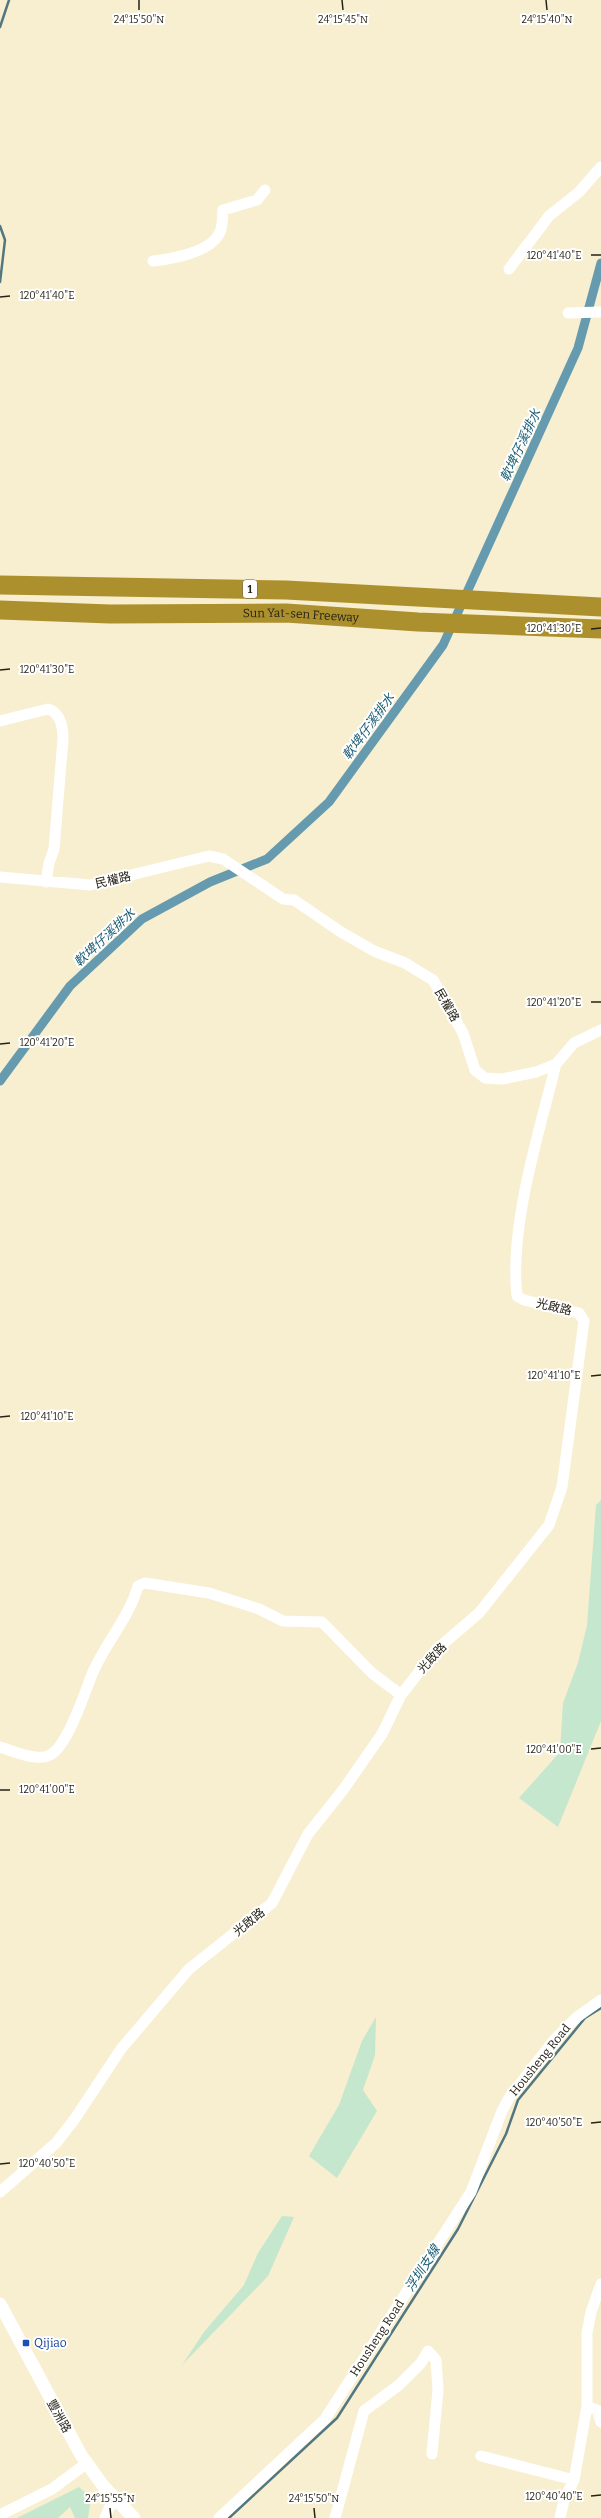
<svg xmlns="http://www.w3.org/2000/svg" width="601" height="2518" viewBox="0 0 601 2518" font-family="Bitter,'Noto Sans TC',serif">
<style>
.green{fill:#c4e7ce}
.lines{fill:none;stroke-linecap:round;stroke-linejoin:round}
.stream{stroke:#537781;stroke-width:2.5}
.canal{stroke:#669baf;stroke-width:9}
.minor{stroke:#fff;stroke-width:11}
.tertiary{stroke:#fff;stroke-width:13}
.motorway{stroke:#ad902e;stroke-width:19}
.ticks{fill:none;stroke:#262317;stroke-width:1.5}
.transit-dot{fill:#1a4fb4;stroke:#fff;stroke-width:1.5}
.labels{text-anchor:middle;stroke-width:4;stroke-linejoin:round;paint-order:stroke}
.shield{fill:#fff;stroke:#67655d;stroke-width:1}
.shield-label{font-size:11px;font-weight:bold;fill:#262317}
.street-label{font-size:12px;fill:#262317;stroke:#fff}
.transit-label{font-size:12px;fill:#164399;stroke:#fff;text-anchor:start}
.water-label{font-size:13px;font-style:italic;fill:#185d73;stroke:#fff}
.ticks-label{font-size:10px;text-anchor:middle;fill:#262317;stroke:#fff;stroke-width:4;stroke-linejoin:round;paint-order:stroke}
</style>
<rect width="100%" height="100%" fill="#f7efcf"/>
<!-- green -->
<path class="green" d="M601,1500v221l-43,106 -39,-29 41,-46 3,-49 15,-40 9,-38 9,-120z
M376,2017l-1,38 -12,35 14,21 -40,67 -28,-22 30,-51 23,-64z
M282,2216l12,1 -26,59 -86,89 22,-33 40,-47 14,-32z
M79,2487l12,11 -3,20h-13l-5,-11 -12,11h-41z"/>
<g class="lines">
<!-- stream -->
<path class="stream" d="M0,27l9,-27
M0,226l5,14 -5,42
M229,2518l108,-100 121,-189 48,-95 12,-34 67,-82 16,-10"/>
<!-- canal -->
<path class="canal" d="M0,1081l70,-95 72,-67 68,-37 57,-23 62,-57 114,-157 135,-297 23,-85"/>
<!-- minor -->
<path class="minor" d="M153,261c19,-2 59,-9 67,-29 3,-6 2,-15 3,-22l34,-10 8,-10
M509,269l40,-53 30,-24 22,-25
M568,313l33,-1
M0,721l48,-12c13,4 15,18 15,30l-9,110 -5,14 -3,19
M0,877l90,8 119,-29 14,3 60,40 11,1 47,32 33,19 31,12 28,17 30,53 12,37 10,8 17,1 34,-7 20,-8 18,-21 27,-13
M0,1747c13,4 37,15 50,8 18,-9 35,-64 43,-83 13,-30 36,-54 45,-86l7,-3 64,10 50,16 24,12 39,1 50,51 29,22
M0,2192l56,-49 18,-23 47,-71 68,-80 83,-66 36,-69 35,-44 39,-56 19,-39 36,-46 42,-36 70,-88 13,-38 22,-166 -5,-8 -55,-13 -7,-4c-8,-70 22,-163 39,-232
M587,2406l10,4 4,12
M481,2456l93,24
M0,2515l52,-26 35,-26
M105,2518l9,-21
M219,2518l106,-99 146,-227 31,-81 7,-13 45,-58 23,-23 24,-17
M335,2518l29,-107 35,-26 22,-22 7,-12 8,9 2,30 -6,64
M560,2518l4,-18 10,-20 13,-74v-73l4,-21 10,-28"/>
<!-- tertiary -->
<path class="tertiary" d="M0,2304l81,151 23,32 30,31"/>
<!-- motorway -->
<g class="motorway">
<path d="M0,585l286,5 315,17"/>
<path id="s1" d="M0,610l110,4 176,-1 132,9 183,7"/>
</g>
</g>
<!-- ticks -->
<path class="ticks" d="M139,0v10M342,0l1,10M546,0l1,10M591,255h10M0,297l10,-1M591,629l10,-1M0,670l10,-1M591,1002h10M0,1044l10,-1M591,1376l10,-1M0,1417l10,-1M591,1749l10,-1M0,1790h10M591,2123l10,-1M0,2164l10,-1M591,2496l10,-1M110,2508l1,10M314,2508l1,10"/>
<!-- markers -->
<rect class="transit-dot" x="22" y="2339" width="8" height="8" rx="2"/>
<g class="labels">
<!-- shield labels -->
<rect class="shield" x="243" y="580" width="14" height="18" rx="3"/>
<g class="shield-label">
<text x="250" y="593">1</text>
</g>
<!-- street labels -->
<g class="street-label">
<text dy="4" stroke="none"><textPath href="#s1" startOffset="301">Sun Yat-sen Freeway</textPath></text>
<text transform="translate(113 880) rotate(-13)" y="4">民權路</text>
<text transform="translate(447 1005) rotate(60)" y="4">民權路</text>
<text transform="translate(554 1307) rotate(13)" y="4">光啟路</text>
<text transform="translate(432 1658) rotate(-47)" y="4">光啟路</text>
<text transform="translate(249 1922) rotate(-39)" y="4">光啟路</text>
<text transform="translate(540 2060) rotate(-51)" y="4">Housheng Road</text>
<text transform="translate(377 2338) rotate(-57)" y="4">Housheng Road</text>
<text transform="translate(59 2416) rotate(61)" y="4">豐洲路</text>
</g>
<!-- transit labels -->
<g class="transit-label">
<text x="34" y="2347">Qijiao</text>
</g>
<!-- water labels -->
<g class="water-label">
<text transform="translate(520 445) rotate(-65)" y="5">軟埤仔溪排水</text>
<text transform="translate(368 726) rotate(-54)" y="5">軟埤仔溪排水</text>
<text transform="translate(104 937) rotate(-43)" y="5">軟埤仔溪排水</text>
<text transform="translate(422 2268) rotate(-57)" y="5">浮圳支線</text>
</g>
</g>
<g class="ticks-label">
<text x="139" y="23">24°15'50"N</text>
<text x="343" y="23">24°15'45"N</text>
<text x="547" y="23">24°15'40"N</text>
<text x="554" y="259">120°41'40"E</text>
<text x="47" y="299">120°41'40"E</text>
<text x="554" y="632">120°41'30"E</text>
<text x="47" y="673">120°41'30"E</text>
<text x="554" y="1006">120°41'20"E</text>
<text x="47" y="1046">120°41'20"E</text>
<text x="554" y="1379">120°41'10"E</text>
<text x="47" y="1420">120°41'10"E</text>
<text x="554" y="1753">120°41'00"E</text>
<text x="47" y="1793">120°41'00"E</text>
<text x="554" y="2126">120°40'50"E</text>
<text x="47" y="2167">120°40'50"E</text>
<text x="554" y="2500">120°40'40"E</text>
<text x="110" y="2502">24°15'55"N</text>
<text x="314" y="2502">24°15'50"N</text>
</g>
</svg>
